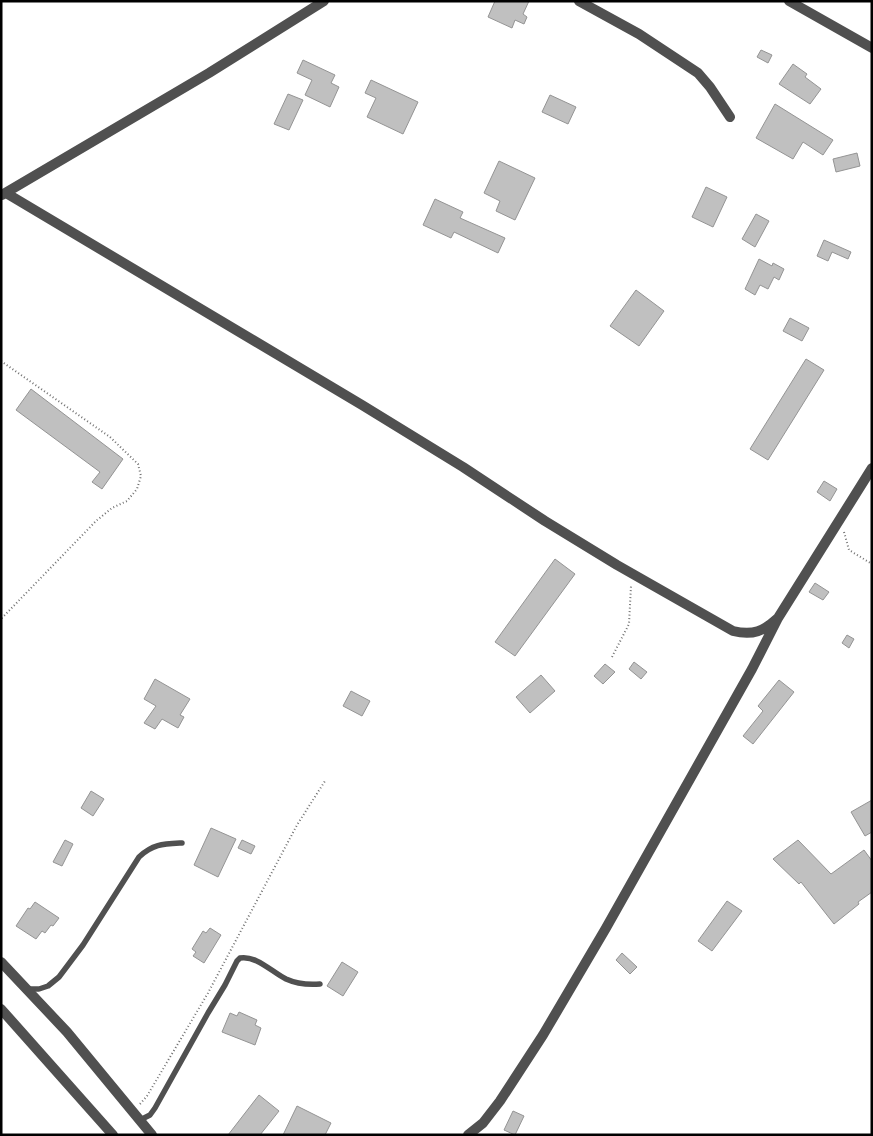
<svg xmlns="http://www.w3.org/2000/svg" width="873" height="1136" viewBox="0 0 873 1136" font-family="Roboto,sans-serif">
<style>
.building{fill:#c0c0c0;stroke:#949494}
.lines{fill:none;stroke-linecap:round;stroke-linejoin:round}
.path{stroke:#727272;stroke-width:2;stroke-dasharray:1 2.5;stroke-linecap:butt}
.service{stroke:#505050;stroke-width:5.5}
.minor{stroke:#505050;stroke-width:10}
</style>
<rect width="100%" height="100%" fill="#fff"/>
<!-- building -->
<path class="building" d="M495,1h34l-6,13 4,3 -3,7 -9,-4 -3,8 -24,-11z
M761,50l11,5 -4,8 -11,-6z
M303,60l32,15 -4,8 8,4 -9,20 -25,-12 7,-15 -15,-7z
M793,64l14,10 -2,3 16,12 -11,15 -31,-20z
M371,80l47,22 -15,32 -36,-17 9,-19 -11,-5z
M288,94l15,6 -14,30 -15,-6z
M550,95l26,12 -8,17 -26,-12z
M775,104l58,36 -10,15 -20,-13 -10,17 -37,-21z
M857,153l3,13 -24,6 -3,-13z
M499,161l36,17 -20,42 -19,-9 4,-10 -16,-8z
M706,187l21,10 -14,30 -21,-10z
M435,199l28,13 -3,6 45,20 -7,15 -44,-21 -3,6 -28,-13z
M756,214l13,7 -14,26 -13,-8z
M824,240l27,12 -3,7 -16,-7 -4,9 -11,-5z
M759,259l13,7 1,-3 11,6 -5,11 -5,-3 -6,12 -8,-4 -5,10 -10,-6z
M636,290l28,21 -25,35 -29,-20z
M790,318l19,10 -7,13 -19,-10z
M806,359l18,11 -56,90 -18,-11z
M31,389l92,70 -21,30 -10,-7 8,-10 -84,-62z
M824,481l13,8 -7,12 -13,-9z
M555,559l20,15 -60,82 -20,-14z
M815,583l14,9 -6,8 -14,-8z
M847,635l7,4 -5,9 -7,-5z
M634,662l13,10 -6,7 -12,-10z
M605,664l10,8 -12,12 -9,-8z
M541,675l14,16 -25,22 -14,-16z
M155,679l35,20 -10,16 4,2 -6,11 -16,-9 -7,10 -11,-6 12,-17 -12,-7z
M779,680l15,12 -41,52 -10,-8 20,-25 -5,-5z
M351,691l19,10 -8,15 -19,-10z
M91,791l13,8 -11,17 -12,-8z
M872,800v32l-7,4 -14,-24z
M211,828l25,11 -18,38 -24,-12z
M65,840l8,4 -11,22 -9,-4z
M242,840l13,6 -4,8 -13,-6z
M798,840l33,34 33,-24 8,11v31l-14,10 1,2 -25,20 -33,-42 -2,2 -26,-25z
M727,901l15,10 -30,40 -14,-10z
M35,902l24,16 -6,8 -2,-1 -6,8 -3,-2 -6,8 -20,-13 12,-18 2,1z
M210,928l11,7 -17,28 -11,-7 3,-4 -4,-3 11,-18 3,2z
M622,953l15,14 -7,7 -14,-14z
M342,962l16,10 -15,24 -16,-10z
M239,1012l18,8 -2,5 6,3 -6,17 -33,-13 8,-19 7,3z
M259,1095l20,16 -19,24h-32z
M297,1106l34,17 -6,12h-42z
M513,1111l11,5 -9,19 -11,-5z"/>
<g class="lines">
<!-- path -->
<path class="path" d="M1,361l109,76 28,27 3,12 -4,13 -10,12 -15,7 -16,13 -95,98
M844,532l5,18 23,14
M612,657l17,-33 2,-38
M140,1104l7,-8 61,-103 89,-168 28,-44"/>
<!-- service -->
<path class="service" d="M26,989h13l9,-3 11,-9 24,-32 56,-88c14,-13 24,-13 43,-14
M140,1120l10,-5 5,-7 53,-95 17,-28 12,-24 3,-3c16,-3 32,14 46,21 11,5 21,6 34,5"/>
<!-- minor -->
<path class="minor" d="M579,1l60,33 59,39 12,14 20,30
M789,1l83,47
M6,193l356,212 101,62 82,54 72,44 116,66c20,5 31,0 45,-13
M2,195l207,-122 115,-72
M1,962l66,70 85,103
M1,1009l112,126
M468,1135l15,-12 17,-22 43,-66 63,-107 146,-259 26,-51 94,-150"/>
</g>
<!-- border -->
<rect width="873" height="1136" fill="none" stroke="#000000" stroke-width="5"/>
</svg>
